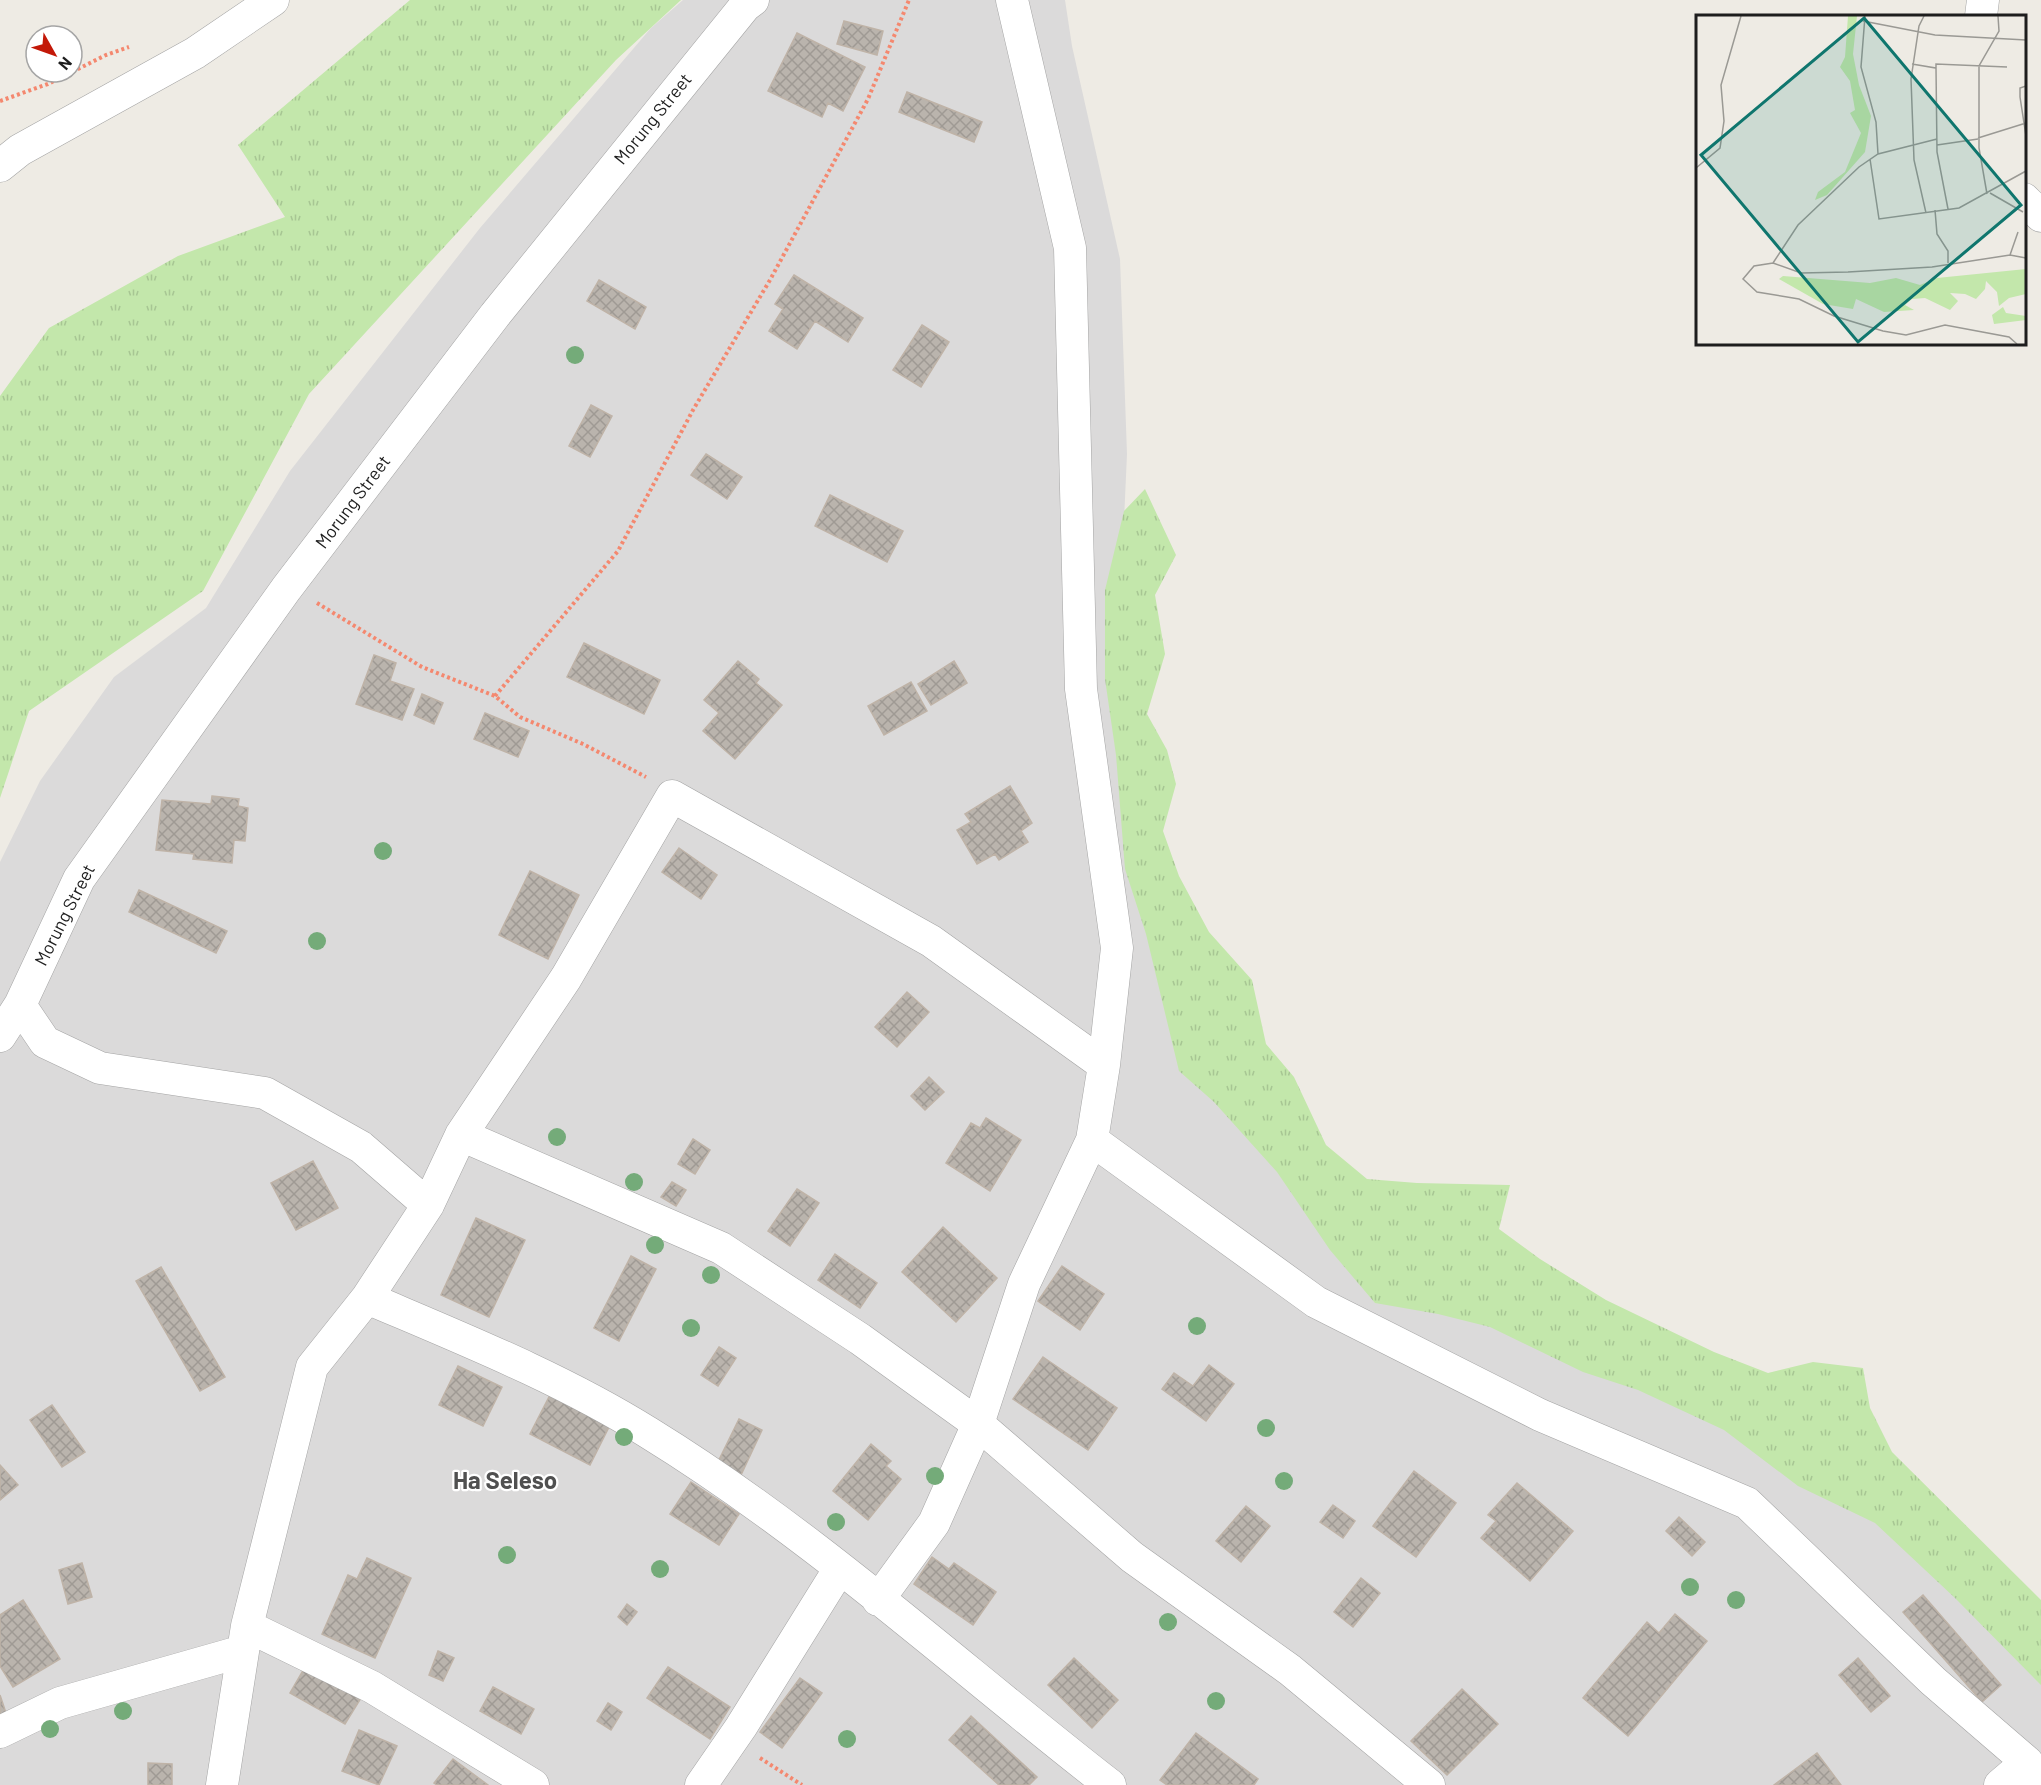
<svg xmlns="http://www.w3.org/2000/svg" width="2041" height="1785" viewBox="0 0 2041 1785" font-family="Barlow,sans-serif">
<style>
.residential{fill:#dbdada}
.grass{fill:url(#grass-tufts)}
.building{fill:url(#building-cross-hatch);stroke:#bfb3a7;stroke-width:1.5}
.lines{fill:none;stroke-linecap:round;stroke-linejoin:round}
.street-casing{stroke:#a4a4a4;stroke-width:33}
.path{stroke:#f4886f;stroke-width:4;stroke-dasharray:3 3;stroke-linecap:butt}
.street{stroke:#fff;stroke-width:32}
.tree{fill:#74ab79}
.labels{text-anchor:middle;stroke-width:4.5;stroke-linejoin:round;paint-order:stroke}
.street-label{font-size:18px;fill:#1d1d1d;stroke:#fff}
.district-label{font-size:24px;font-weight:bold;fill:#505050;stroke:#fff}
.inset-road{fill:none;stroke:#9a9994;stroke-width:1.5}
.view{fill:#0f766e;fill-opacity:0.15;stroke:#0f766e;stroke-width:3}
.inset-edge{fill:none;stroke:#1d1d1d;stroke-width:3}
</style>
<defs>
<pattern id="grass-tufts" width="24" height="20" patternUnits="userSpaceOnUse" patternTransform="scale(1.5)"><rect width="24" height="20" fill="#c3e7ab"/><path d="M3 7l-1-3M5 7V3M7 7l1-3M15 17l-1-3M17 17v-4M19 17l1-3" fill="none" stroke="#a7c693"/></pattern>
<pattern id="building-cross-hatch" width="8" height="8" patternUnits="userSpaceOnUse" patternTransform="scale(1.5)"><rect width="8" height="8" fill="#bab4ad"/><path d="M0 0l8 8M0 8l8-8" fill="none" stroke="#9f9a94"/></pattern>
</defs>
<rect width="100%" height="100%" fill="#eeebe4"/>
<!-- residential -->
<path class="residential" d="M683,0h382l7,46 48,213 7,195 -4,89 41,362 153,275 476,274 248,201v130h-2041v-923l40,-81 74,-104 92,-69 84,-137 190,-243 171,-200z"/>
<!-- grass -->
<path class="grass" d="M410,0h271l-65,60 -307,334 -106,197 -174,120 -29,87v-402l49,-68 129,-72 107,-39 -47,-72z
M1145,489l31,66 -21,40 10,59 -18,60 20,36 9,34 -13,47 16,45 30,56 43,48 14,64 28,33 32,68 41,34 50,4 93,2 -11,44 41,30 66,41 108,52 54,21 45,-11 50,6 7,40 22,44 149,148v85l-86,-87 -80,-75 -77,-37 -74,-56 -86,-40 -55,-18 -93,-45 -52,-13 -63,-11 -45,-53 -53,-78 -63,-70 -35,-31 -33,-137 -21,-65 -9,-114 -11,-76v-89l19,-79z"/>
<!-- building -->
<path class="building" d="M844,21l39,10 -6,24 -40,-11z
M797,33l68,34 -22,44 -15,-8 -6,14 -54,-26z
M907,92l75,30 -8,20 -75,-30z
M794,275l69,43 -15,24 -33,-21 -18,28 -28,-18 14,-22 -8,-5z
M599,280l47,27 -11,22 -48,-28z
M922,325l27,17 -28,45 -28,-17z
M591,405l21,11 -22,41 -21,-11z
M706,454l36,23 -15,22 -36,-24z
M830,495l73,36 -16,31 -72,-36z
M584,643l76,37 -16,34 -77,-37z
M374,655l22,8 -6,18 24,8 -12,31 -46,-16z
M738,661l21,18 -3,4 26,22 -47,54 -32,-28 16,-18 -15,-13z
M954,661l13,22 -36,22 -13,-21z
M911,682l16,29 -43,24 -16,-29z
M422,694l21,9 -9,21 -20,-9z
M485,713l44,18 -11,26 -44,-18z
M1010,786l22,37 -11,8 7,11 -29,18 -4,-6 -18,10 -20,-34 14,-8 -6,-8z
M212,796l27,3 -1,7 10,2 -3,33 -11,-1 -2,23 -39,-4 1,-5 -38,-4 6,-50 49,4z
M679,848l38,27 -16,24 -39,-27z
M530,871l49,24 -31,64 -49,-24z
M139,890l88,41 -11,22 -87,-41z
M907,992l22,20 -32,35 -22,-20z
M929,1077l15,15 -19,18 -14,-14z
M986,1118l35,22 -31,51 -44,-28 25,-40 9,5z
M693,1139l17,11 -15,24 -17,-10z
M313,1161l25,47 -42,22 -25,-47z
M672,1182l14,8 -10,16 -15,-9z
M797,1189l22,14 -29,43 -22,-15z
M476,1218l49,22 -36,77 -48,-22z
M943,1227l54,51 -41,44 -54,-50z
M835,1254l42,29 -17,25 -42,-28z
M631,1256l25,13 -37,72 -25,-13z
M1062,1266l42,28 -24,36 -42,-29z
M161,1267l64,110 -25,14 -64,-110z
M719,1347l17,11 -18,28 -17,-11z
M1043,1357l74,51 -29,42 -75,-51z
M1209,1365l25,19 -28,37 -44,-32 12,-16 19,13z
M458,1366l44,21 -19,39 -44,-21z
M551,1393l60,30 -21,42 -60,-31z
M52,1405l33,47 -23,15 -32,-47z
M739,1419l23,11 -21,45 -24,-11z
M871,1444l20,17 -5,5 15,13 -33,41 -35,-29z
M0,1465l18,20 -18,15z
M1414,1471l42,32 -40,54 -43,-31z
M691,1482l48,32 -20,31 -49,-31z
M1517,1483l56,48 -43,50 -49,-43 15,-17 -8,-6z
M1333,1505l22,16 -12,17 -23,-16z
M1246,1506l24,20 -29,36 -25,-21z
M1679,1517l26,25 -13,14 -26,-25z
M932,1557l17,12 5,-6 42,29 -23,33 -59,-41z
M367,1558l44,20 -36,80 -53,-24 26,-59 9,4z
M82,1563l10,34 -24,7 -9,-34z
M1361,1578l19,15 -27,34 -19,-15z
M1923,1595l78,90 -19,17 -79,-90z
M23,1600l37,59 -47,28 -13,-21v-51z
M627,1604l10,8 -10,13 -9,-8z
M1675,1614l32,27 -79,95 -45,-38 64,-76 12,11z
M438,1651l16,7 -11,23 -14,-6z
M1074,1658l44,42 -26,28 -44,-43z
M1858,1658l32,38 -19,16 -32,-37z
M305,1667l56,31 -16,26 -55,-31z
M668,1667l62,40 -20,32 -63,-41z
M800,1678l22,15 -40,55 -22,-16z
M493,1687l41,22 -13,25 -41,-23z
M1462,1689l36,35 -51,51 -36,-34z
M0,1695l7,21 -7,2z
M608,1703l14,9 -11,18 -14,-9z
M971,1716l66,61 -8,8h-30l-50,-45z
M359,1730l38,16 -18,39 -37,-14z
M1196,1733l62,46 -4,6h-87l-7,-5z
M1817,1753l24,32h-67z
M453,1759l35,26h-51l-3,-2z
M148,1763l24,1v21h-24z"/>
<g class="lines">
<!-- street casing -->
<g class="street-casing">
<path id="street" d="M1981,16l2,-16
M0,166l20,-16 175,-97 78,-53
M2024,199l17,17
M20,1005l25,37 55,26 165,25 96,54 67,58
M0,1036l20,-31 59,-126 207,-290 209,-274 250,-309 8,-6
M461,1135l260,113 139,91 118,85 154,133 158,113 139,115
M1092,1140l224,162 224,113 207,88 186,178 94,81 14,20
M367,1298c96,41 194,80 282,135 164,101 309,234 461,352
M878,1600l56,-77 44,-99 46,-140 68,-144 12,-75 13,-117 -36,-259 -11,-441 -58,-248
M247,1626l125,61 161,98
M0,1732l60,-29 183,-52
M222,1785l25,-159 65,-259 55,-69 61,-93 33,-70 105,-157 106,-182 259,145 173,124
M701,1785l40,-58 99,-159
M2000,1785l27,-23"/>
</g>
<!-- path -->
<path class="path" d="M0,101l48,-17 58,-29 23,-8
M317,603l105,64 73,29 25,21 63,27 63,33
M495,696l123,-145 75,-141 77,-130 98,-181 41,-99
M760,1758l42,27"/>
<!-- street -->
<use href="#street" class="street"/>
</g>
<!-- trees -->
<g class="tree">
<circle cx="575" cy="355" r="9"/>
<circle cx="383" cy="851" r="9"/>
<circle cx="317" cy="941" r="9"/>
<circle cx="557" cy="1137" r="9"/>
<circle cx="634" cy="1182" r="9"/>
<circle cx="655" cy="1245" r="9"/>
<circle cx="711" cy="1275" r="9"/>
<circle cx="1197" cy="1326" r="9"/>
<circle cx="691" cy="1328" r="9"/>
<circle cx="1266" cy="1428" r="9"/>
<circle cx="624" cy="1437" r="9"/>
<circle cx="935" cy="1476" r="9"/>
<circle cx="1284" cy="1481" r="9"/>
<circle cx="836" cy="1522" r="9"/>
<circle cx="507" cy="1555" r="9"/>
<circle cx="660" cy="1569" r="9"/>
<circle cx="1690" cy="1587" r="9"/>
<circle cx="1736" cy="1600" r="9"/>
<circle cx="1168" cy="1622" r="9"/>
<circle cx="1216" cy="1701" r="9"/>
<circle cx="123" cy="1711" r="9"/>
<circle cx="50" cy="1729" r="9"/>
<circle cx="847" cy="1739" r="9"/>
</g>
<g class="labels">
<!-- street labels -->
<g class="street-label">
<text transform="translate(653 119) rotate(-51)" y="6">Morung Street</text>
<text transform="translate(353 502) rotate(-53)" y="6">Morung Street</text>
<text transform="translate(65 915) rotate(-63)" y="6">Morung Street</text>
</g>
<!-- district labels -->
<g class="district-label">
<text x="505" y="1489">Ha Seleso</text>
</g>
</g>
<!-- overview -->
<g transform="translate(1696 15)">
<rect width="330" height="330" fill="#eeebe4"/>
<path d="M152,1h9l-4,38 6,31 12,31 -6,36 -38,43 -12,5 3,-8 27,-20 16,-39 -11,-20 5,-3 -5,-29 -10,-14 5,-10zM330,254v25l-17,4 -10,8 -2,-14 -11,-11 -1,8 -9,10 -11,-5 -15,-1 8,8 -8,9 -25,-12 -13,1 -7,6 9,5 -30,2 -28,-13 -3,10 -30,-5 -44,-25 4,-3 87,7 26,-5 24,7 17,-7zM307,292l3,6 20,3v4l-32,4 -2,-9z" fill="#c3e7ab"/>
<path class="inset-road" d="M169,1l-4,51 15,55 2,32M228,1l-5,10 -8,53 3,81 12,53M167,6l72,14 91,5M216,49l24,4v-4l71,3M240,53l1,84 11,57M330,71l-6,2v9l6,39M282,123l48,-15M241,130l41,-6M174,144l9,60 80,-11 67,-37M0,153l24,-20 4,-27 -3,-36 20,-69M294,178l33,19M291,179l-8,-46v-82l20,-35 -1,-15M239,195l2,24 11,17v12M314,240l8,-23M77,248l-19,3 -11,13 14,13 42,7 35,17 49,15 23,4 39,-10 64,12 8,7M77,248l28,10 47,-1 84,-5 78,-12 16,3M77,248l25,-38 61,-58 19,-13 59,-15"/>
<path class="view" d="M168,3l157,187 -163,137 -157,-187z"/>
<rect width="330" height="330" class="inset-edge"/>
</g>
<!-- north arrow -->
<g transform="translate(54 54) rotate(130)"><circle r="28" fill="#ffffff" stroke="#a5a5a5" stroke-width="1.5"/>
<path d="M0-4.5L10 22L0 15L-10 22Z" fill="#c31808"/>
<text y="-9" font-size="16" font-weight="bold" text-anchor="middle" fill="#1d1d1d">N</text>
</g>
</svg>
